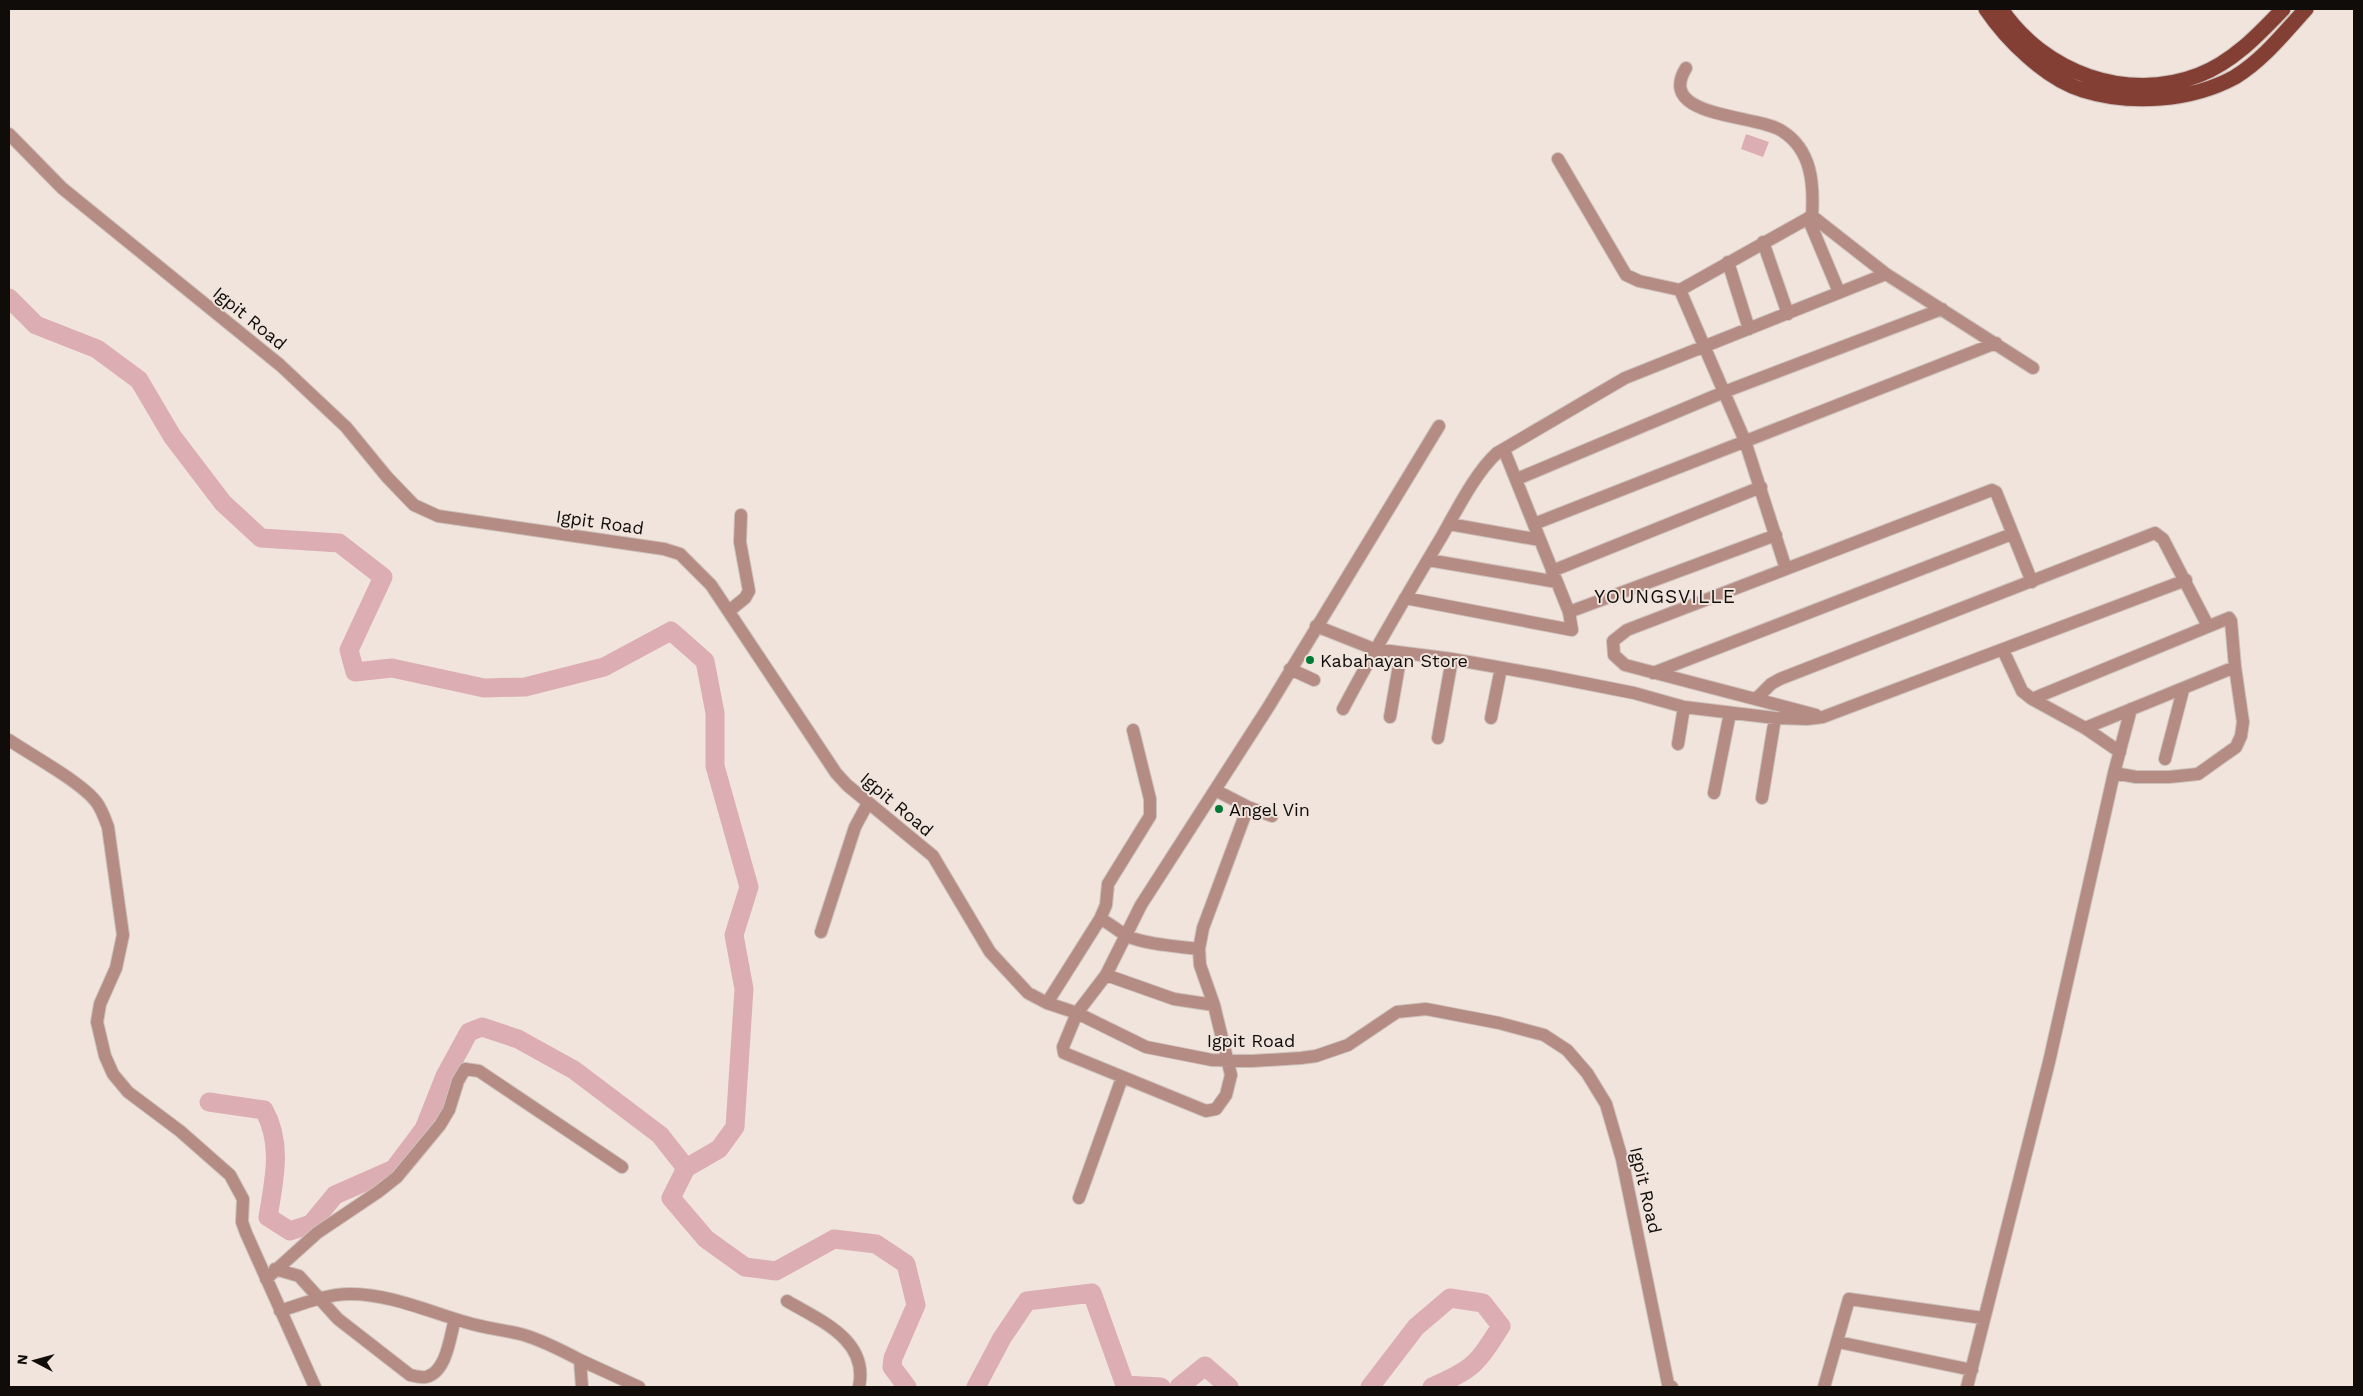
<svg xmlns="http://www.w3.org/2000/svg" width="2363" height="1396" viewBox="0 0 2363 1396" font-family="'Work Sans',sans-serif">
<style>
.water{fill:#dcaeb3}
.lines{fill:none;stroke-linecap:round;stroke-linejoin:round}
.river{stroke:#dcaeb3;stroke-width:19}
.minor-casing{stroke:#cdc1bb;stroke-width:14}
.major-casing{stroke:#cdc1bb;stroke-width:17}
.minor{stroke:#b58c84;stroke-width:12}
.major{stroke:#843f34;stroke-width:15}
.poi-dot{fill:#007b33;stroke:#f1e4dd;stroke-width:2}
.labels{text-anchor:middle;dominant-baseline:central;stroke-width:4;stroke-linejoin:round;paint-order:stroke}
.street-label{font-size:18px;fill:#100c0a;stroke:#f1e4dd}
.poi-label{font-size:18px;fill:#100c0a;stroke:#f1e4dd;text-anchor:start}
.neighbourhood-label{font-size:19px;letter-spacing:1px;fill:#100c0a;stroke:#f1e4dd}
</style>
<rect width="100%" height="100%" fill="#f1e4dd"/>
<!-- water -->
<path class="water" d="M1746,134L1769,142L1763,157L1741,149Z"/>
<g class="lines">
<!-- river -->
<path class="river" d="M9,298L36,325L97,349L139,380L172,436L223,503L261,538L339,543L383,577L349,650L355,672L392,668L484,688L525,687L604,667L671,631L705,661L715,713V766L749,887L734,935L744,989L735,1127L719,1149L686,1168L671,1198L706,1239L745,1267L776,1271L834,1239L876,1244L906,1264L916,1305L893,1358L892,1367L907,1387
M209,1102L264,1110C283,1144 274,1180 268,1217L290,1231L311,1224L335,1195L394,1169L424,1129L445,1076L469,1032L482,1027L518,1039L574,1070L660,1135L686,1168
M976,1387L1002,1338L1027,1301L1092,1293L1125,1385L1161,1387
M1179,1387L1205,1366L1229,1387
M1370,1387L1416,1327L1450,1298L1483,1303L1501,1326C1477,1364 1474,1369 1432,1387"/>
<!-- minor casing -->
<g class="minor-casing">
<path id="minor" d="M1686,68C1655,118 1756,114 1782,131C1812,150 1814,184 1812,216
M9,134L62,188L280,365L346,427L387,477L414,505L438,516L664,549L680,554L711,585L836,773L847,785L933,856L990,952L1028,993L1047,1003L1077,1013L1146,1047L1212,1060L1252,1061L1301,1058L1316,1056L1348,1045L1397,1012L1426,1009L1499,1023L1544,1035L1567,1050L1587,1073L1606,1104L1622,1159L1668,1384L1672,1387
M1558,159L1626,275L1639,281L1680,290
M1808,218L1839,292
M1763,242L1788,314
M1728,262L1749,329
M1517,479L1724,392L1942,309
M1449,524L1540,540
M1534,524L1996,343
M1428,560L1557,582
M1786,569L1745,441L1680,290L1812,216L1886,274L2033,368
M1552,571L1761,487
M1405,598L1572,630L1569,612L1504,450
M729,611L745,598L749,591L740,542L741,515
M1569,612L1776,535
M1316,626L1374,649L1452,659L1548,676L1634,693L1684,707L1775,718L1807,719L1823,717L2186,580
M2003,650L2022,691L2032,699L2085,728L2120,752
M1290,669L1314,680
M1653,673L2012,534
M1756,699L1771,684L1780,679L2155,533L2163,539L2208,626
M2032,699L2229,618L2231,621L2235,667L2243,722L2241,736L2236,747L2198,774L2169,777H2136L2114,773
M1343,709C1374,650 1408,593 1442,536C1457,510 1475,473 1497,453L1625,378L1886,274
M1816,715L1625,665L1614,655L1613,641L1627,630L1992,490L1996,492L2032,582
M1390,717L1401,654
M1491,718L1501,668
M2085,728L2235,667
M1438,738L1452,659
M9,740C31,755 83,783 97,803C102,810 105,819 108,827L123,935L116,968L100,1004L97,1022L105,1056L113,1074L128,1092L180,1131L230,1175L243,1199L242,1222L246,1233L315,1387
M1678,744L1684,707
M2165,759L2183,690
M1215,790L1248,807L1272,816
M1714,793L1730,713
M1762,798L1775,718
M1248,807L1203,928L1199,949L1200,965L1214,1005L1231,1075L1226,1095L1216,1109L1206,1111L1064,1053L1063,1047L1077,1013L1106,975L1141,905L1269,706L1439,426
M1100,919L1106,905L1108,884L1150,816V799L1133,730
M821,932L855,827L868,803
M1106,975L1174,999L1214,1005
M1047,1003L1100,919C1110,923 1118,931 1127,936C1148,945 1176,946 1199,949
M1079,1198L1122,1078
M275,1269L299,1276L338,1319L410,1375C415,1376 422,1378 426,1377C447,1372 450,1336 455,1319
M266,1279L317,1233L378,1192L397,1177L440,1125L449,1110L458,1081L465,1069L479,1071L622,1167
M787,1301C821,1321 869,1340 859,1387
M280,1311C302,1304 326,1294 350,1294C390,1294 427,1311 465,1322C484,1328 505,1330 524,1335C544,1341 563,1351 580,1360L582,1387
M1838,1342L1972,1370
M580,1360L639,1387
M1824,1387L1849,1299L1983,1318
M1967,1387L2049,1062L2114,773L2131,709"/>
</g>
<!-- major casing -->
<g class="major-casing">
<path id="major" d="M1986,9C2007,40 2046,79 2083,90C2131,105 2191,101 2235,77C2263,60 2284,33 2306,9
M2001,9C2044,73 2127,103 2199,75C2233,62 2259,34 2283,9"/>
</g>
<!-- minor -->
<use href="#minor" class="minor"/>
<!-- major -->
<use href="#major" class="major"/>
</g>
<!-- markers -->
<g class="poi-dot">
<circle cx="1310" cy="660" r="5"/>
<circle cx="1219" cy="809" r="5"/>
</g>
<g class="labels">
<!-- street labels -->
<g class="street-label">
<text transform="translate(250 318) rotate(39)">Igpit Road</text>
<text transform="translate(600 522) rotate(8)">Igpit Road</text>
<text transform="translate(897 804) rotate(40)">Igpit Road</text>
<text x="1251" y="1040">Igpit Road</text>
<text transform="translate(1646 1190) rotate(77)">Igpit Road</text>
</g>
<!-- poi labels -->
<g class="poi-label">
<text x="1320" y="660">Kabahayan Store</text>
<text x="1229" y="809">Angel Vin</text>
</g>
<!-- neighbourhood labels -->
<g class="neighbourhood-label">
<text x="1665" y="596">YOUNGSVILLE</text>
</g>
</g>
<!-- border -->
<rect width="2363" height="1396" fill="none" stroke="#100c0a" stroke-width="20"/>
<!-- north arrow -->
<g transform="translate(35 1361) rotate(276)" stroke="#f1e4dd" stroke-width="4" paint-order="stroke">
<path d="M0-4L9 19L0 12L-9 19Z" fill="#100c0a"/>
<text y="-8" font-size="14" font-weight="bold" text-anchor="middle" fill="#100c0a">N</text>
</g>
</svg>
